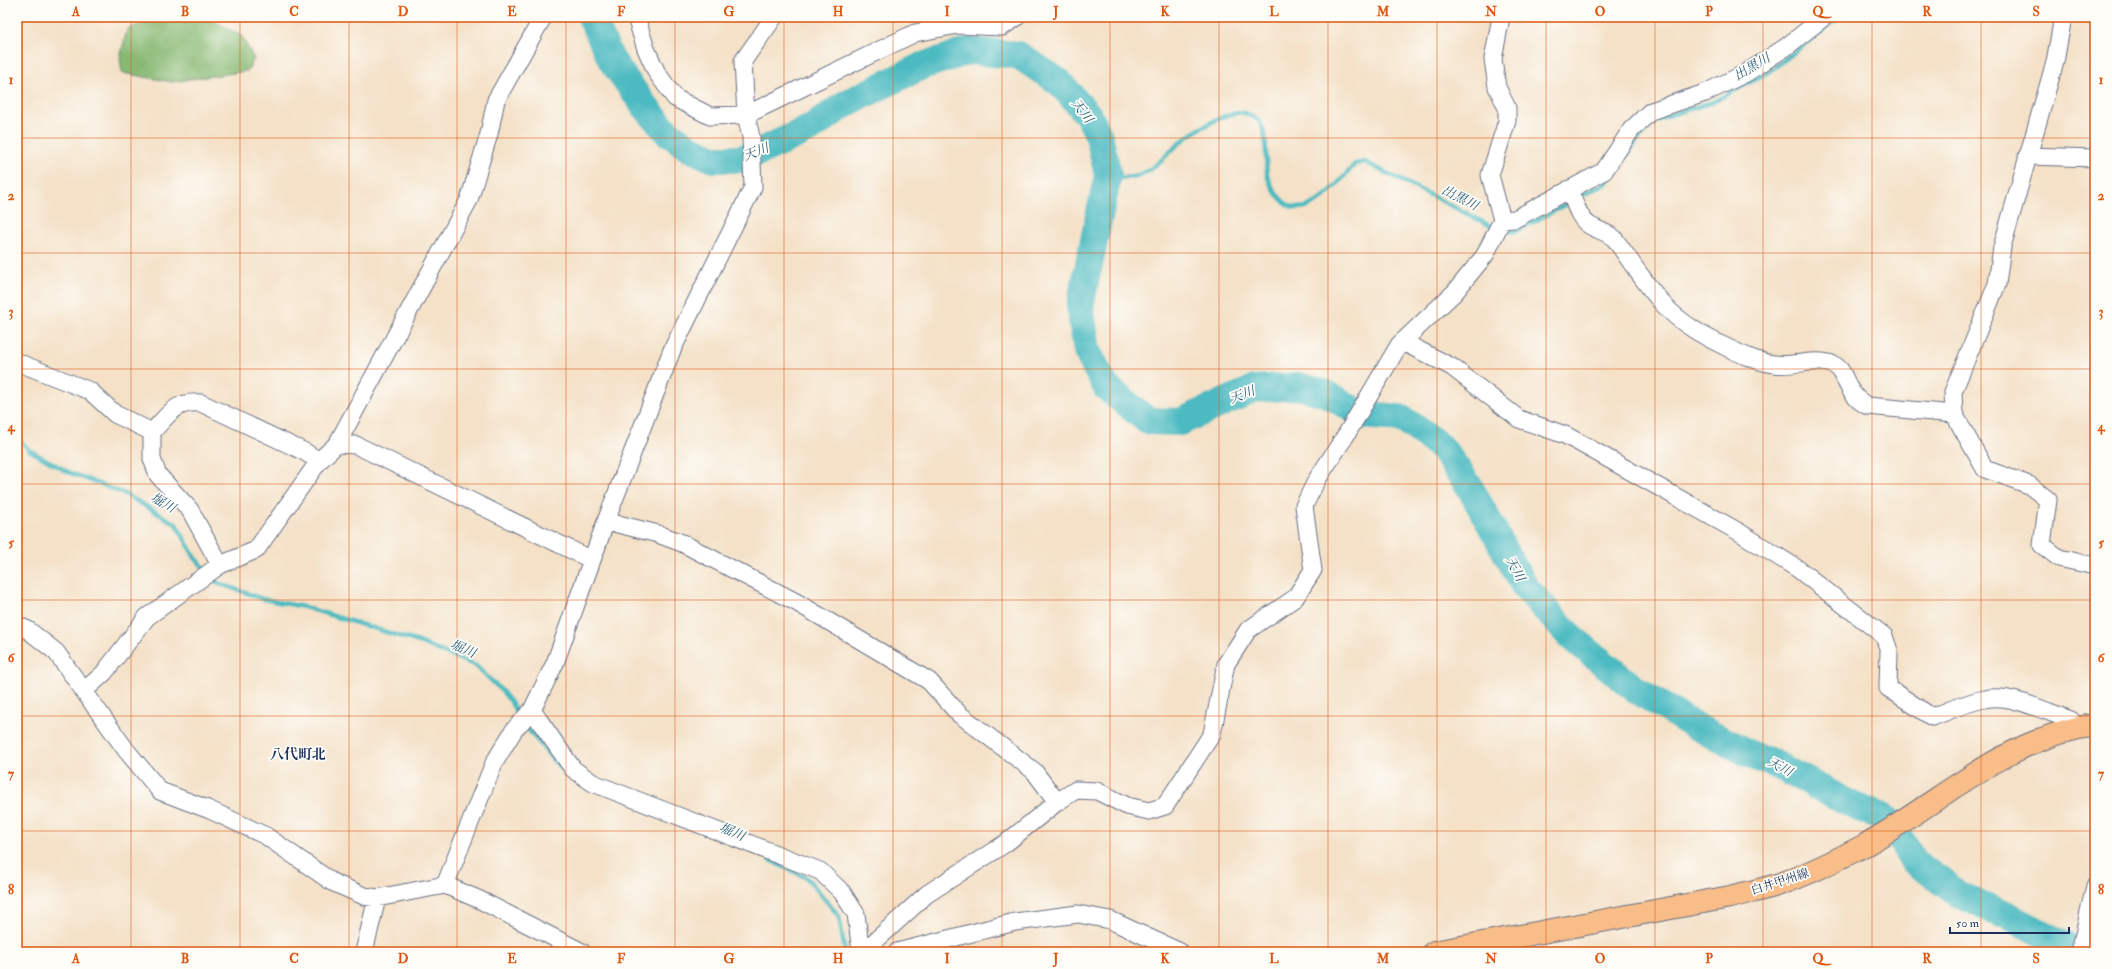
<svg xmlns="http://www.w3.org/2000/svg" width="2112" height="969" viewBox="0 0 2112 969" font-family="'IM FELL Double Pica','Noto Serif JP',serif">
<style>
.forest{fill:#88b973;stroke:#527468}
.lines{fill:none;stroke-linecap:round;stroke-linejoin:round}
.stream{stroke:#4bbac1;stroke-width:4.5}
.river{stroke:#4bbac1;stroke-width:28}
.minor-casing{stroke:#676d83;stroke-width:19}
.major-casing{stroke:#676d83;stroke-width:24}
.minor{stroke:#fff;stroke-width:17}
.major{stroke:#f8bd88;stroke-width:22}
.grid{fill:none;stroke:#de5710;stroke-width:1;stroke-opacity:0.55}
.labels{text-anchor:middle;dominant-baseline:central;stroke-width:3.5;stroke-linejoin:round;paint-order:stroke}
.street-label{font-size:12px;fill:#1b2f5e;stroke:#fdfcf7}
.water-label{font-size:13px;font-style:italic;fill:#2c6081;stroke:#fdfcf7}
.quarter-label{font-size:14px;font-weight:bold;fill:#1b2f5e;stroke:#fdfcf7}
.neatline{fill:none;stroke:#de5710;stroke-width:1.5}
.grid-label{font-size:13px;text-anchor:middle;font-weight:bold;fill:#de5710}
</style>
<rect width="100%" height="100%" fill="#fdfcf7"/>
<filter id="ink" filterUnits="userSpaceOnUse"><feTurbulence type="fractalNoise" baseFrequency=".025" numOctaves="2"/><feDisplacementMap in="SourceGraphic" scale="8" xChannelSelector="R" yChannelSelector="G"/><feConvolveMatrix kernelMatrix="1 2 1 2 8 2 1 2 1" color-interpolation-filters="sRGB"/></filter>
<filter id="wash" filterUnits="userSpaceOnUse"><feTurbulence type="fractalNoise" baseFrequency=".012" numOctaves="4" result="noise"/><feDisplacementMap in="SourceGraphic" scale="16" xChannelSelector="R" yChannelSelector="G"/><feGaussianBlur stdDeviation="0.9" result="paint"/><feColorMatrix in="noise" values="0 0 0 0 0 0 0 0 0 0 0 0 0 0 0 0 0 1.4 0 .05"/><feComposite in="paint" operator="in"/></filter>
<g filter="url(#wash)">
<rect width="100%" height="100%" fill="#f4e1c7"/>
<!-- forest -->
<path class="forest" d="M162,17H206L242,36L254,59L247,71L172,82L122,73L120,58L127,29Z"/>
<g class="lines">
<!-- stream -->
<path class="stream" d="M1108,175C1115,176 1125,179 1132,177C1154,173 1169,150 1186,138C1198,129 1229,110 1244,113C1247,114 1255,117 1257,119C1271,134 1263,161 1268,178C1271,186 1276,194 1281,199C1306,227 1339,182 1355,164L1365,162L1495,228
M1577,198L1606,183L1651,123L1667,116L1713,102L1770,71L1840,17
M1501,231H1516L1571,202
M17,437L29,450L68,472L123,493L176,524L195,558L206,570
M211,576L218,583L263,599L304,607L419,642L476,666L502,691L512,704L519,719
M524,724L553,760L567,773
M769,860L807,878L839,916L845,952"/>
<!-- river -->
<path class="river" d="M591,17L612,61L643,104L666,131L689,148L714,159H741L763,150L811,128L847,103L922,66L969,51L1018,55L1059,82L1089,116L1099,136L1108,175L1080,306L1087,351L1106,387L1148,421L1180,422L1254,389L1298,386L1325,393L1363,415L1400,418L1410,424L1441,447L1469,486L1525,587L1570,636L1635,689L1691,724L1760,759L1767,760L1856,807L1881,816L1890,822L1914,862L1957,893L2001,914H2005L2077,952"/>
</g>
</g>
<g filter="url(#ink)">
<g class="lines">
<!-- minor casing -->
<g class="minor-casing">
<path id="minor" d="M636,17L646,49L657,73L675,98L710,116L746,115L915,33L958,25L1002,27L1017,17
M2063,17L2055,62L2002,247L1997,284L1953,392L1954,414L1985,469L2029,485L2048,500L2042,545L2059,558L2095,566
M2027,156L2095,158
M1569,189C1574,200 1578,218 1589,225C1597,230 1606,232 1614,238C1630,260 1645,284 1663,304C1681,324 1705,337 1728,348C1743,355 1758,362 1774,364C1794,367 1816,357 1834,365C1847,370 1844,395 1868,406L1954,414
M1502,220L1515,219L1604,171L1631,130L1651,111L1705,93L1746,73L1786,47L1824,17
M1403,342L1452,367L1519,419L1565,435L1580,443L1739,532L1798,569L1884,636L1889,651L1888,688L1932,717C1949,711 1967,702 1985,699C2010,693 2046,712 2071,720L2076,728
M17,362L90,391L115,414L152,432
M337,444L356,445L592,560
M606,521L658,534L682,543L796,602L929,681L959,714L1034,771L1057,802
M220,565L190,510L158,475L152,459V432C169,414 175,401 201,403L305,452L319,461
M17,625L28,630L56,652L126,750L160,791L210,810L266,836L332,882L364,896L377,898L445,885L480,900L582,952
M84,691L104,673L147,617L220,565L256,550L319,461L337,444L469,200L489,134L496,100L543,17
M532,710L573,769L593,783L820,871L842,892L856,914L861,952
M445,885L494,763L514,730L532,710L555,663L606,521L672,350L753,187L751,137L746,115L743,61L774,17
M364,952L377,898
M863,952L927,894L1006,843L1057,802L1076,790L1097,791L1127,806L1149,811L1165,806L1212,734L1226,664L1248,630L1295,598L1313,570L1304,506L1316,481L1346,435L1399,345L1455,292L1485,255L1502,220L1490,175L1507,121V108L1497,87L1493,59L1501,17
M897,952L1015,922L1078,914L1110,920L1180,952
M2080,952L2095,886"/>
</g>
<!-- major casing -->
<g class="major-casing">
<path id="major" d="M1434,952L1730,897C1745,893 1761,890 1777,885C1807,875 1837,860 1865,845C1939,803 2007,737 2095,725"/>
</g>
<!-- minor -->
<use href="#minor" class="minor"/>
<!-- major -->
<use href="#major" class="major"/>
</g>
</g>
<!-- grid -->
<path class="grid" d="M131,17V952M240,17V952M349,17V952M457,17V952M566,17V952M675,17V952M784,17V952M893,17V952M1002,17V952M1110,17V952M1219,17V952M1328,17V952M1437,17V952M1546,17V952M1655,17V952M1763,17V952M1872,17V952M1981,17V952M17,138H2095M17,253H2095M17,369H2095M17,484H2095M17,600H2095M17,716H2095M17,831H2095"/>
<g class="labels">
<!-- street labels -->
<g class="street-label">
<text transform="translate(1780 882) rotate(-18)">白井甲州線</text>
</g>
<!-- water labels -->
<g class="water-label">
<text transform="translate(1752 67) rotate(-31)">出黒川</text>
<text transform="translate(1082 111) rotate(53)">天川</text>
<text transform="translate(756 152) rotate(-21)">天川</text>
<text transform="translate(1460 198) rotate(27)">出黒川</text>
<text transform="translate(1242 395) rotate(-21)">天川</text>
<text transform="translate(163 503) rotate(30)">堀川</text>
<text transform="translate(1515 569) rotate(61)">天川</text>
<text transform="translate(463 649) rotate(23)">堀川</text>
<text transform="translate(1780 767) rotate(28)">天川</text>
<text transform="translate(732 832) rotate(23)">堀川</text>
</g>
<!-- quarter labels -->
<g class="quarter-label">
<text x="298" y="754">八代町北</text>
</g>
</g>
<!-- margin -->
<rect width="2112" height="969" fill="none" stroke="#fdfcf7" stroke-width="44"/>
<!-- scale -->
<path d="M1950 927v6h119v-6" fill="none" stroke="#1b2f5e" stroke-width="2"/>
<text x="1956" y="927" font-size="12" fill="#1b2f5e" stroke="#fdfcf7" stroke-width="3" paint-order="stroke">50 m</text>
<rect x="22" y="22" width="2068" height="925" class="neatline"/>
<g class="grid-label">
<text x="76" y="16">A</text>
<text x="185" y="16">B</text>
<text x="294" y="16">C</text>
<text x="403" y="16">D</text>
<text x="512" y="16">E</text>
<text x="621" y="16">F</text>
<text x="729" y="16">G</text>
<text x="838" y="16">H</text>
<text x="947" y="16">I</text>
<text x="1056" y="16">J</text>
<text x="1165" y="16">K</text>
<text x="1274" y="16">L</text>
<text x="1383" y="16">M</text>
<text x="1491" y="16">N</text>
<text x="1600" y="16">O</text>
<text x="1709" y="16">P</text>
<text x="1818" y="16">Q</text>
<text x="1927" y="16">R</text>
<text x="2036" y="16">S</text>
<text x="11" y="84">1</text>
<text x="2101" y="84">1</text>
<text x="11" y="200">2</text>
<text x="2101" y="200">2</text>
<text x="11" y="316">3</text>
<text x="2101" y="316">3</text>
<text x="11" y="431">4</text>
<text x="2101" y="431">4</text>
<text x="11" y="547">5</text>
<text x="2101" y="547">5</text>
<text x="11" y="662">6</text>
<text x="2101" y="662">6</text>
<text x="11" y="778">7</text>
<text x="2101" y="778">7</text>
<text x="11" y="894">8</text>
<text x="2101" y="894">8</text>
<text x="76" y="963">A</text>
<text x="185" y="963">B</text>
<text x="294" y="963">C</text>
<text x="403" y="963">D</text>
<text x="512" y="963">E</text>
<text x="621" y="963">F</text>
<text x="729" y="963">G</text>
<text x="838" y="963">H</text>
<text x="947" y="963">I</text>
<text x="1056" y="963">J</text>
<text x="1165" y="963">K</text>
<text x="1274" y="963">L</text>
<text x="1383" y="963">M</text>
<text x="1491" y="963">N</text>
<text x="1600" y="963">O</text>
<text x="1709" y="963">P</text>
<text x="1818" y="963">Q</text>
<text x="1927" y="963">R</text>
<text x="2036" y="963">S</text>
</g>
</svg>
